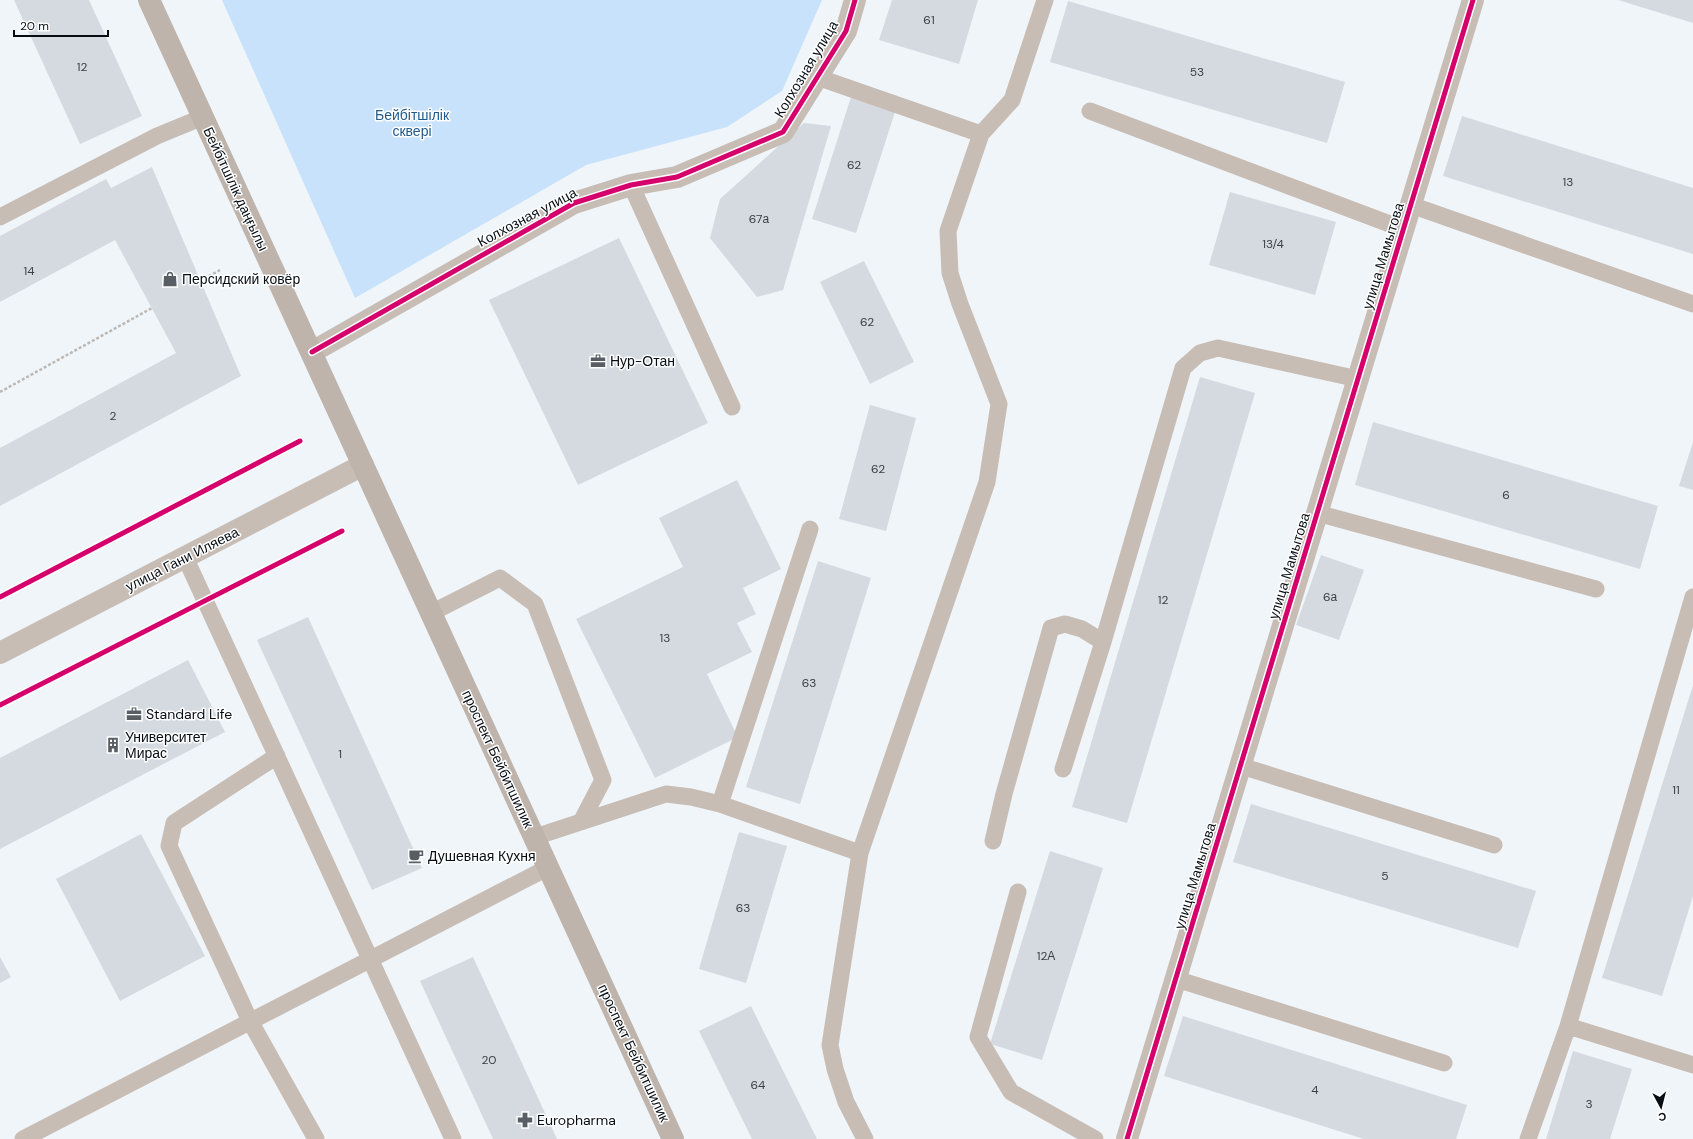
<svg xmlns="http://www.w3.org/2000/svg" width="1693" height="1139" viewBox="0 0 1693 1139" font-family="'DM Sans',sans-serif">
<style>
.green{fill:#c7e2fa}
.building{fill:#d4dae0}
.lines{fill:none;stroke-linecap:round;stroke-linejoin:round}
.path{stroke:#bdb8b4;stroke-width:2.5;stroke-dasharray:3 2;stroke-linecap:butt}
.service{stroke:#c7bdb5;stroke-width:17}
.minor{stroke:#c7bdb5;stroke-width:22}
.tertiary{stroke:#c7bdb5;stroke-width:22}
.primary{stroke:#bfb4ac;stroke-width:22}
.cycleway-casing{stroke:#fff;stroke-width:8}
.cycleway{stroke:#d6006c;stroke-width:5}
.labels{text-anchor:middle;dominant-baseline:central;stroke-width:3;stroke-linejoin:round;paint-order:stroke}
.number-label{font-size:12px;fill:#3a4046}
.street-label{font-size:14px;fill:#060d13;stroke:#fff}
.park-label{font-size:14px;fill:#225b89;stroke:#fff}
.poi-label{font-size:14px;fill:#060d13;stroke:#fff;text-anchor:start}
</style>
<rect width="100%" height="100%" fill="#f0f5f9"/>
<!-- green -->
<path class="green" d="M222,0H822L782,91L727,127L586,165L355,298Z"/>
<!-- building -->
<path class="building" d="M14,0H89L142,116L80,144Z
M892,0H978L959,64L879,40Z
M1618,0H1693V23Z
M1068,1L1345,82L1327,143L1050,62Z
M851,97L895,112L856,233L812,219Z
M1462,116L1693,188V254L1443,176Z
M804,123L831,126L783,290L757,297L710,238L720,199Z
M152,167L241,376L0,506V448L176,353L115,240L0,302V236L106,179L111,188Z
M1230,192L1336,222L1315,295L1209,265Z
M619,238L708,423L578,485L489,300Z
M864,261L914,362L870,384L820,282Z
M1200,377L1255,393L1127,823L1072,807Z
M870,405L916,418L886,531L839,519Z
M1373,422L1658,506L1640,569L1355,485Z
M1693,442V490L1679,486Z
M737,480L781,569L743,588L756,614L737,623L752,652L707,674L738,737L655,778L576,619L683,567L659,518Z
M1321,555L1364,570L1339,640L1296,625Z
M818,561L871,578L800,804L746,787Z
M308,617L422,868L372,890L257,640Z
M188,660L225,732L0,849V758Z
M1693,685V896L1662,996L1602,978Z
M1251,804L1536,891L1518,948L1233,862Z
M739,832L787,846L746,983L699,969Z
M141,834L205,956L120,1001L56,879Z
M1050,851L1103,868L1042,1060L990,1044Z
M0,957L11,977L0,983Z
M473,957L557,1139H493L420,981Z
M751,1006L817,1139H752L699,1031Z
M1183,1016L1467,1105L1456,1139H1364L1164,1076Z
M1573,1051L1632,1069L1610,1139H1546Z"/>
<g class="lines">
<!-- path -->
<path class="path" d="M200,281L220,270
M0,392L152,308"/>
<!-- service -->
<path class="service" d="M817,77L981,134
M1090,111L1403,229
M631,185L732,407
M1411,205L1693,304
M0,217L157,136L203,117
M1317,513L1596,589
M185,557L453,1139
M431,613L500,578L535,604L603,780L581,822
M277,756L174,823L169,846L250,1021L316,1139
M1241,766L1494,845
M1063,769L1103,642L1183,368L1200,353L1218,348L1358,379
M720,804L810,529
M535,837L666,794L691,797L720,804L860,853
M993,841L1004,794L1051,628L1065,624L1082,629L1103,642
M1018,892L978,1037L1011,1092L1095,1139
M1176,979L1444,1063
M1568,1026L1693,597
M23,1139L549,867
M865,1139L846,1102L835,1069L830,1045L860,853L987,482L999,404L960,304L950,273L948,231L981,134L1012,100L1045,0
M1528,1139L1568,1026L1693,1065"/>
<!-- minor -->
<path class="minor" d="M312,352L574,203L631,185L677,177L783,132L846,31L855,0
M1127,1139L1473,0"/>
<!-- tertiary -->
<path class="tertiary" d="M0,653L363,465"/>
<!-- primary -->
<path class="primary" d="M149,0L673,1139"/>
<!-- cycleway casing -->
<g class="cycleway-casing">
<path id="cycleway" d="M312,352L574,203L631,185L677,177L783,132L846,31L855,0
M0,597L300,441
M0,705L342,531
M1127,1139L1473,0"/>
</g>
<!-- cycleway -->
<use href="#cycleway" class="cycleway"/>
</g>
<!-- icons -->
<defs>
<g id="shop-bare" transform="scale(1.2)"><path d="M-5-2.5h2.3a2.7 3.5 0 0 1 5.4 0H5L5.5 6h-11ZM-1.5-2.5h3a1.5 2.3 0 0 0-3 0Z" fill="#585e64" stroke="#fff" stroke-width="2.5" paint-order="stroke"/></g>
<g id="office-bare" transform="scale(1.2)"><path d="M-6-3h4V-5.5h4V-3h4V5H-6ZM-1-4.5V-3h2v-1.5ZM-6 0V1H6V0Z" fill="#585e64" stroke="#fff" stroke-width="2.5" paint-order="stroke"/></g>
<g id="building-bare" transform="scale(1.2)"><path d="M-4-6H4V6H1V3H-1V6H-4ZM-2.5-4.3h1.7v1.8h-1.7ZM.8-4.3h1.7v1.8H.8ZM-2.5-1h1.7V.8h-1.7ZM.8-1h1.7V.8H.8Z" fill="#585e64" stroke="#fff" stroke-width="2.5" paint-order="stroke"/></g>
<g id="cafe-bare" transform="scale(1.2)"><path d="M-5.5-4.5H6V0H3Q3 3.5 0 3.5H-2.5Q-5.5 3.5-5.5 0ZM3-3.2v2h1.7v-2ZM-6 4.5H4V6H-6Z" fill="#585e64" stroke="#fff" stroke-width="2.5" paint-order="stroke"/></g>
<g id="pharmacy-bare" transform="scale(1.2)"><path d="M-2-6h4v4h4v4h-4v4h-4v-4h-4v-4h4Z" fill="#585e64" stroke="#fff" stroke-width="2.5" paint-order="stroke"/></g>
</defs>
<g fill-rule="evenodd">
<use href="#shop-bare" x="170" y="279"/>
<use href="#office-bare" x="598" y="361"/>
<use href="#office-bare" x="134" y="714"/>
<use href="#building-bare" x="113" y="745"/>
<use href="#cafe-bare" x="416" y="856"/>
<use href="#pharmacy-bare" x="525" y="1120"/>
</g>
<g class="labels">
<!-- number labels -->
<g class="number-label">
<text x="929" y="20">61</text>
<text x="82" y="67">12</text>
<text x="1197" y="72">53</text>
<text x="854" y="165">62</text>
<text x="1568" y="182">13</text>
<text x="759" y="219">67а</text>
<text x="1273" y="244">13/4</text>
<text x="29" y="271">14</text>
<text x="867" y="322">62</text>
<text x="113" y="416">2</text>
<text x="878" y="469">62</text>
<text x="1506" y="495">6</text>
<text x="1330" y="597">6а</text>
<text x="1163" y="600">12</text>
<text x="665" y="638">13</text>
<text x="809" y="683">63</text>
<text x="340" y="754">1</text>
<text x="1676" y="790">11</text>
<text x="1385" y="876">5</text>
<text x="743" y="908">63</text>
<text x="1046" y="956">12А</text>
<text x="489" y="1060">20</text>
<text x="758" y="1085">64</text>
<text x="1315" y="1090">4</text>
<text x="1589" y="1104">3</text>
</g>
<!-- street labels -->
<g class="street-label">
<text transform="translate(806 69) rotate(-59)">Колхозная улица</text>
<text transform="translate(236 189) rotate(65)">Бейбітшілік даңғылы</text>
<text transform="translate(527 217) rotate(-28)">Колхозная улица</text>
<text transform="translate(1383 256) rotate(-73)">улица Мамытова</text>
<text transform="translate(182 559) rotate(-27)">улица Гани Иляева</text>
<text transform="translate(1289 566) rotate(-73)">улица Мамытова</text>
<text transform="translate(498 759) rotate(65)">проспект Бейбитшилик</text>
<text transform="translate(1195 876) rotate(-73)">улица Мамытова</text>
<text transform="translate(634 1053) rotate(65)">проспект Бейбитшилик</text>
</g>
<!-- park labels -->
<g class="park-label">
<text x="412" y="115">Бейбітшілік<tspan x="412" dy="16">сквері</tspan></text>
</g>
<!-- poi labels -->
<g class="poi-label">
<text x="182" y="279">Персидский ковёр</text>
<text x="610" y="361">Нур-Отан</text>
<text x="146" y="714">Standard Life</text>
<text x="125" y="737">Университет<tspan x="125" dy="16">Мирас</tspan></text>
<text x="428" y="856">Душевная Кухня</text>
<text x="537" y="1120">Europharma</text>
</g>
</g>
<!-- north arrow -->
<g transform="translate(1661 1107) rotate(173)" stroke="#ffffff" stroke-width="3" paint-order="stroke">
<path d="M0-3L7 15L0 10L-7 15Z" fill="#060d13"/>
<text y="-6" font-size="11" font-weight="bold" text-anchor="middle" fill="#060d13">С</text>
</g>
<!-- scale -->
<path d="M14 30v6h94v-6" fill="none" stroke="#060d13" stroke-width="2"/>
<text x="20" y="30" font-size="12" fill="#060d13" stroke="#ffffff" stroke-width="3" paint-order="stroke">20 m</text>
</svg>
